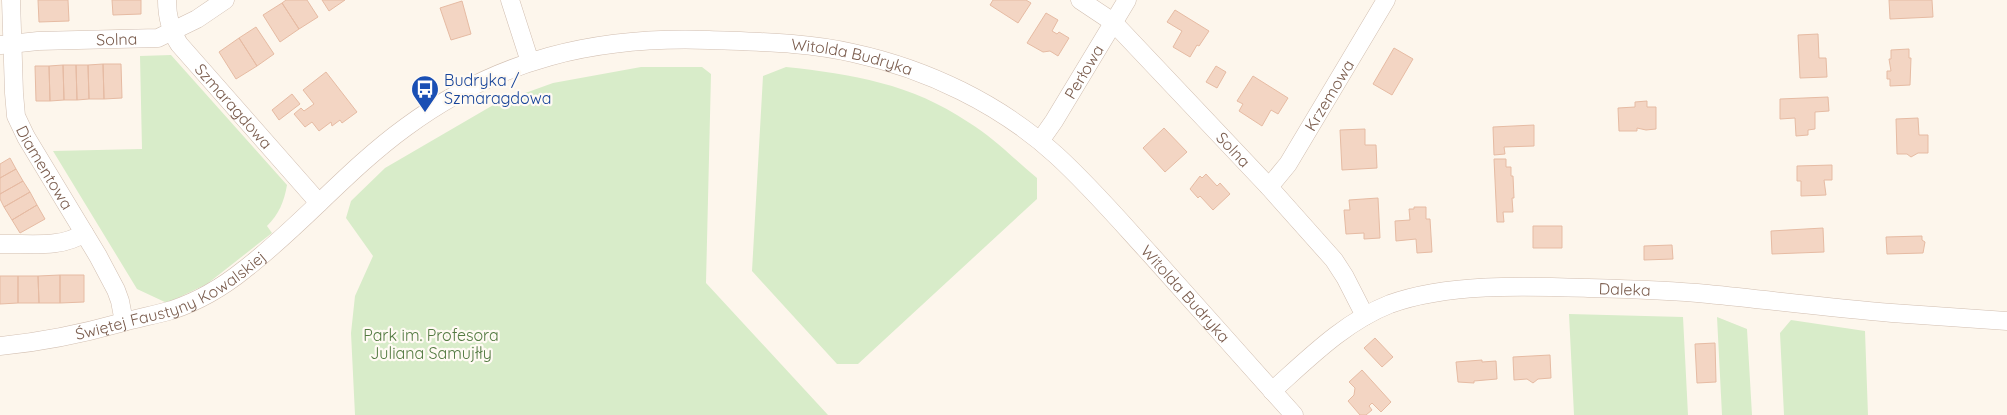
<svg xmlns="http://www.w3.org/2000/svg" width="2007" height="415" viewBox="0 0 2007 415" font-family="Quicksand,sans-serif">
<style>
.green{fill:#d8ecc9}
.building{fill:#f3d5c3;stroke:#e6bba3}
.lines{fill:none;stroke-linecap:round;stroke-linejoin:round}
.minor-casing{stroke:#d1beb0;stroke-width:19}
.minor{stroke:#fff;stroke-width:18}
.labels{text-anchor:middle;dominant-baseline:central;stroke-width:4.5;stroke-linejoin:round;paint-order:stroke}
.street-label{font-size:16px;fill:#7a5c4d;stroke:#fffaf3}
.transit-label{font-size:16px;fill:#164399;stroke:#fffaf3;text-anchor:start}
.park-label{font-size:16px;fill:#537a41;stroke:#fffaf3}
</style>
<rect width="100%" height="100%" fill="#fdf6ec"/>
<!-- green -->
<path class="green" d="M171,55L287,185C284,202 279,214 267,226L272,233L207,284L167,303L137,289L53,151L142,149L140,56Z
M641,67H702L711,74L706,283L828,415H355L351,333L355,296L373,256L346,218L351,201L385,168L495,104L553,83Z
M786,67C852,74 912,84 968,122C993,137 1014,159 1037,178V199L858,364H837L752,271L763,76Z
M1569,314L1683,317L1688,415H1574Z
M1717,317L1747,329L1752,415H1722Z
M1791,320L1865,331L1868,415H1784L1780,333Z"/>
<!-- building -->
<path class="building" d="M38,0H68L69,21L39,22Z
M112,0H141V14L113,15Z
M286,0H307L318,17L299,29L282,3Z
M322,0H345L329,11Z
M993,0H1026L1031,3L1018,23L990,5Z
M1889,0H1932L1933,17L1890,19Z
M462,1L471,34L451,40L440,8Z
M282,3L299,29L280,42L263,15Z
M1175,10L1209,31L1199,46L1197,45L1190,57L1173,47L1182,31L1167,22Z
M1046,13L1058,20L1052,31L1057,34L1059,32L1069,38L1058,56L1050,51L1043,52L1027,43Z
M256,27L274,54L257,66L239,38Z
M1818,34L1819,58H1826L1827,77L1800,78L1798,35Z
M239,38L257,66L236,79L219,52Z
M1394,48L1413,59L1392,95L1373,84Z
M1909,49V58H1911L1910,85L1890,86V79H1887V71H1891L1889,59H1891V50Z
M103,64L104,99H89L88,65Z
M103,64H121L122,98L104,99Z
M63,65L64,100L50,101L49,66Z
M63,65H76L77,100H64Z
M76,65H88L89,99L77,100Z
M35,66H49L50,101H36Z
M1216,66L1226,72L1217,88L1206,82Z
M326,72L357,112L342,123L340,120L332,126L331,122L319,131L312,122L305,127L294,114L301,108L304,111L314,104L303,90Z
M1253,76L1288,98L1278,114L1271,110L1262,126L1239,111L1243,104L1237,101Z
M292,94L300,104L279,120L272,110Z
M1828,97L1829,111L1815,112V129L1808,130V135L1796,136L1795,118L1780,119V99Z
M1647,101V107H1656V129L1646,130L1637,128V131H1619L1618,108L1635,107V102Z
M1918,118L1919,135H1928V153H1918L1911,157L1907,154H1897L1896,119Z
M1534,125V146L1504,147L1505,154L1494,155L1493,127Z
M1164,128L1187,152L1165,172L1143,148Z
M1365,129V145H1376L1377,168L1342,170L1340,130Z
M10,158L16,169L0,178V164Z
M1494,159H1506V167H1511V176H1513L1514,198H1512L1513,212H1503L1504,222H1497Z
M1832,165V180H1824L1826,195L1801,196V181H1797V166Z
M16,169L23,181L0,194V178Z
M1206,174L1217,186L1220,183L1230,194L1213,210L1200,196L1198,198L1190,189L1200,176L1202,178Z
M23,181L30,192L4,207L0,199V194Z
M30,192L37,205L12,220L4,207Z
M1378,198L1380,238L1364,239V233L1346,234L1344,210H1350L1349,200Z
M37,205L45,219L20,233L12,220Z
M1414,207H1426V219H1430L1432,252L1417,253L1416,239L1396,241L1395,221L1410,220L1409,209H1414Z
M1533,226H1562V248H1533Z
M1823,228L1824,252L1772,254L1771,231Z
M1922,236V240L1925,242L1923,253L1887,254L1886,237Z
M1672,245L1673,259L1644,260V246Z
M60,275H84V302L60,303Z
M60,275V303H39L38,276Z
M0,276H18V303L0,304Z
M18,276H38L39,303H18Z
M1375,338L1393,357L1382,367L1364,348Z
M1715,343L1716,382L1697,383L1695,344Z
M1550,355L1551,378L1538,379L1533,383L1527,379L1514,380L1513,357Z
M1482,360V362L1496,361L1497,379L1474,381V383L1458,382L1456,362Z
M1362,370L1391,402L1381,412L1372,403L1369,406L1372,410L1366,415H1360L1348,401L1354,395L1355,388L1349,382Z"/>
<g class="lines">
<!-- minor casing -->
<g class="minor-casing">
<g id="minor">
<path id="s1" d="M11,0L14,93L16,116L26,137L98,256L116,290L120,301L124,322"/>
<path id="s2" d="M167,0C167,16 170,30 179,44L319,203"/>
<path d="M510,0L530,62"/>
<path id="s3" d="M1080,0L1113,22L1269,187L1334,260L1345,277L1365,316"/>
<path id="s4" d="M1,45L38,41L158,38L197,19L225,0"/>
<path id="s5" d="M1040,141L1054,121L1127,0"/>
<path id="s6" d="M1269,187L1288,164L1386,0"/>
<path d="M0,244C28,243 61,249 84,233"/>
<path id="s7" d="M0,346C41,342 81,334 120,323C137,318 155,315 172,310C199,301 224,286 245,269C302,225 348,169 406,127C498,59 596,36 709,40C757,42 806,42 853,53C927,69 1000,104 1056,155C1090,186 1120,221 1151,255C1199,308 1246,362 1294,415"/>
<path id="s8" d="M1272,391C1308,359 1344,322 1390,304C1448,283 1526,286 1588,288C1628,289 1668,290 1708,294C1769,300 1830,308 1892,313C1930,316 1969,318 2007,321"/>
</g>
</g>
<!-- minor -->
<use href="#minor" class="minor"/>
</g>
<!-- icons -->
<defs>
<g id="bus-pin" transform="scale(1.4375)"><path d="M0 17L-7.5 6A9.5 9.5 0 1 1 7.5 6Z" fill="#1a4fb4" stroke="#fffaf3"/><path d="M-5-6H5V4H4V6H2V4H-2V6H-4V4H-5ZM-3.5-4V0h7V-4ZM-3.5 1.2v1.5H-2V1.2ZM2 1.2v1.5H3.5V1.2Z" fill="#fff"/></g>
</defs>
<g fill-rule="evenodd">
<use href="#bus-pin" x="425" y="89"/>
</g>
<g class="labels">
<!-- street labels -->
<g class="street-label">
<text stroke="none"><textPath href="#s4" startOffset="116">Solna</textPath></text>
<text stroke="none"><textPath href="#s7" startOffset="941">Witolda Budryka</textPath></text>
<text stroke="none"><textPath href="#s5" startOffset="82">Perłowa</textPath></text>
<text stroke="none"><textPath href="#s6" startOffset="110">Krzemowa</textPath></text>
<text stroke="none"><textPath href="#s2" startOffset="129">Szmaragdowa</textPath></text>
<text stroke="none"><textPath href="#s3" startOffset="215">Solna</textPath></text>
<text stroke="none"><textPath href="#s1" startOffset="175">Diamentowa</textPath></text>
<text stroke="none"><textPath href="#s8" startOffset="384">Daleka</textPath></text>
<text stroke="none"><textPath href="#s7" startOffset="180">Świętej Faustyny Kowalskiej</textPath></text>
<text stroke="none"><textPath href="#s7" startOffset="1361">Witolda Budryka</textPath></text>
</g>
<!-- transit labels -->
<g class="transit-label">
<text x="444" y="80">Budryka /<tspan x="444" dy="18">Szmaragdowa</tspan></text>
</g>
<!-- park labels -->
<g class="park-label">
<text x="431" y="335">Park im. Profesora<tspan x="431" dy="18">Juliana Samujłły</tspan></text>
</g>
</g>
</svg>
